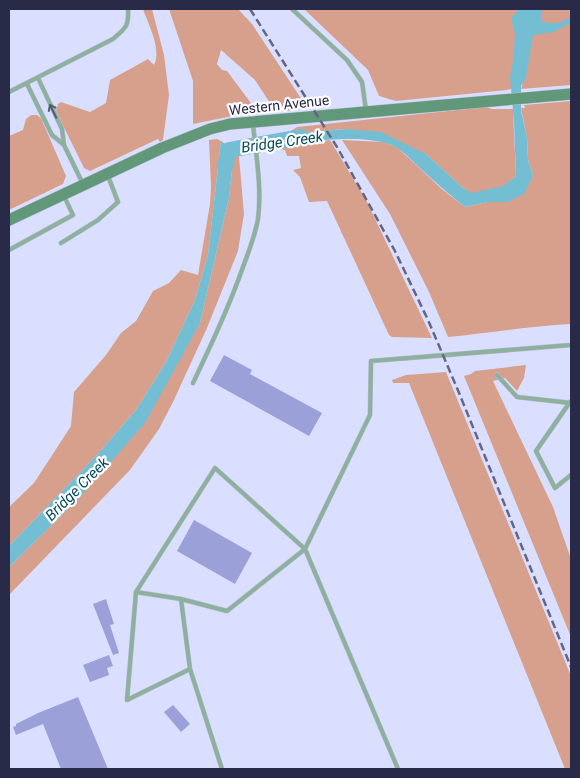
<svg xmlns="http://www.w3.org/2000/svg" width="580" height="778" viewBox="0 0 580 778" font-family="Roboto,sans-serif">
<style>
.green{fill:#d7a08d}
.water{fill:#74bed4}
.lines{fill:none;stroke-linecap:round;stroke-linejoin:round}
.river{stroke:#74bed4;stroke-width:16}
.building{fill:#9ba1d8}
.lane-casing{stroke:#b7bbda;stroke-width:5}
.secondary-casing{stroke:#b7bbda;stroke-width:12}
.lane{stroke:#8db19c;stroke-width:4}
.secondary{stroke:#61987a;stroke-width:11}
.rail{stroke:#636684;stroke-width:2.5;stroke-dasharray:8 4;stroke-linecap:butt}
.oneway{stroke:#50606a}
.labels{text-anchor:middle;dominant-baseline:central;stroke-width:4.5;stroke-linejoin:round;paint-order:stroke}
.street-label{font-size:14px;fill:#282a48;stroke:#fff}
.water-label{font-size:15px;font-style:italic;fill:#084b5b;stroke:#fff}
</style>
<rect width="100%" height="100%" fill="#dbdfff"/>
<!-- green -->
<path class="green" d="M143,9H152L164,55L169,95L163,140L160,142L158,139L90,171L84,168L56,111L58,104L61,102L90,112L106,103L110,80L148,59L154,65C162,49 148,24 143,9Z
M169,9H238L252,24L304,103L308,104L310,108L285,111L280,102L270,103L255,80L221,50L217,64L222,70L227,71L251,103L257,104L260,107V113L238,115L193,124V81Z
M304,9H571V85L521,89L523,82L511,83V89L507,90L396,101L379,96L368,70Z
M571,101V324C530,326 489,333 448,337L429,292L390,214L342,140L384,142L398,148L443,190L465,207L487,202H508L533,176L528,160L527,138L521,108H525L524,105Z
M486,107L492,109H513L516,176L503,187L472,194L463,188L426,154L345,129L286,134L297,127Z
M31,115H37L41,118L66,176L63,184L9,210V136L23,130L26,119Z
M217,139L221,141L208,255L195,300L166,362L136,410L97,455L9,546V507L34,483L71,426L74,392L106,355L121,333L136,321L153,291L169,283L181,270L198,275L210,204L211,187L209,140Z
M330,140L366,200L432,338L392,337L389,335L327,201L309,202L300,177L293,170L301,168L299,156H287L285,150L271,148L274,145Z
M234,150L239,156L244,214L238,251L207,328L173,402L159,429L130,470L9,595V567L81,496L200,323L229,198Z
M526,365L524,378L517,391L505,378L493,381L553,507L571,559V637L464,376L471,374L475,371Z
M446,372L571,676V769H565L409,383H393L392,380L406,375Z"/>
<!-- water -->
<path class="water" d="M519,9H542V22C553,24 563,24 571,16V23L553,32L533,35L526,78L521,86V110L527,138L528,160L533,176L524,194L508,202H487L465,207C450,195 436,183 422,170C414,163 407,155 399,149C374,131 304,142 274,145L286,134L345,129L381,132L426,154L463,188L472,193L503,186L516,176L514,123L510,77L513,60L515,35L511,18Z
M221,141L234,150L229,198L200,323L145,423L81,496L9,567V546L97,455L136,410L166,362L195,300L208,255Z"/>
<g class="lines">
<!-- river -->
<path class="river" d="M225,167L229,150L301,137"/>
</g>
<!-- building -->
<path class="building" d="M224,355L252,370L250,374L322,413L309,436L210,381Z
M194,520L252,553L235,584L177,551Z
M106,599L114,624L110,625L119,653L113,655L93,604Z
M109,655L113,666L107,668L109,675L90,682L83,665Z
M78,697L108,769H61L43,724L16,735L13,727L16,726V724L38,713Z
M173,705L190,724L181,732L164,712Z"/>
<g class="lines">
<!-- lane casing -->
<g class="lane-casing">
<path id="lane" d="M292,9L347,60L362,82L366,110
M38,78L62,129L64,145L83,184
M27,84L52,135L64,145
M9,92L113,39C126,28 129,26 128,9
M61,243L98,220L118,202L108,176
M9,250L73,215L64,196
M497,375L517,397L571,403
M193,383C211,345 229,307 243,267C249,251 255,236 258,219C262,188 256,155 253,124
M570,402L536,451L555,488L571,475
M136,592L127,700L190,669
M181,599L136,592L215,468L305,549L398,769
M222,769L190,669L181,599L227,611L305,549L370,415L371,361L571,345"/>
</g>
<!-- secondary casing -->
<g class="secondary-casing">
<path id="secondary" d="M9,220L162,148L210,129L230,124L571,94"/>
</g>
<!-- lane -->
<use href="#lane" class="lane"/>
<!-- secondary -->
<use href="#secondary" class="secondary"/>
<!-- rail -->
<path class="rail" d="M250,9L337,147L395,251L428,320L457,388L571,667"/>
</g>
<!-- one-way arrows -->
<defs><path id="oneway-shaft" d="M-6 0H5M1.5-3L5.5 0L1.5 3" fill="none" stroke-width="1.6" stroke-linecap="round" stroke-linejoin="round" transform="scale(1.25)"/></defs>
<use class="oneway" href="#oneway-shaft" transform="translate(53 111) rotate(-116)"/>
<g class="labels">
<!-- street labels -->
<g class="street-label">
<text transform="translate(279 105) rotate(-6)">Western Avenue</text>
</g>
<!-- water labels -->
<g class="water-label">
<text transform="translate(282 142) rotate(-8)">Bridge Creek</text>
<text transform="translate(77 489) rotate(-45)">Bridge Creek</text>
</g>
</g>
<!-- border -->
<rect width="580" height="778" fill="none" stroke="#282a48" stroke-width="20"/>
</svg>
